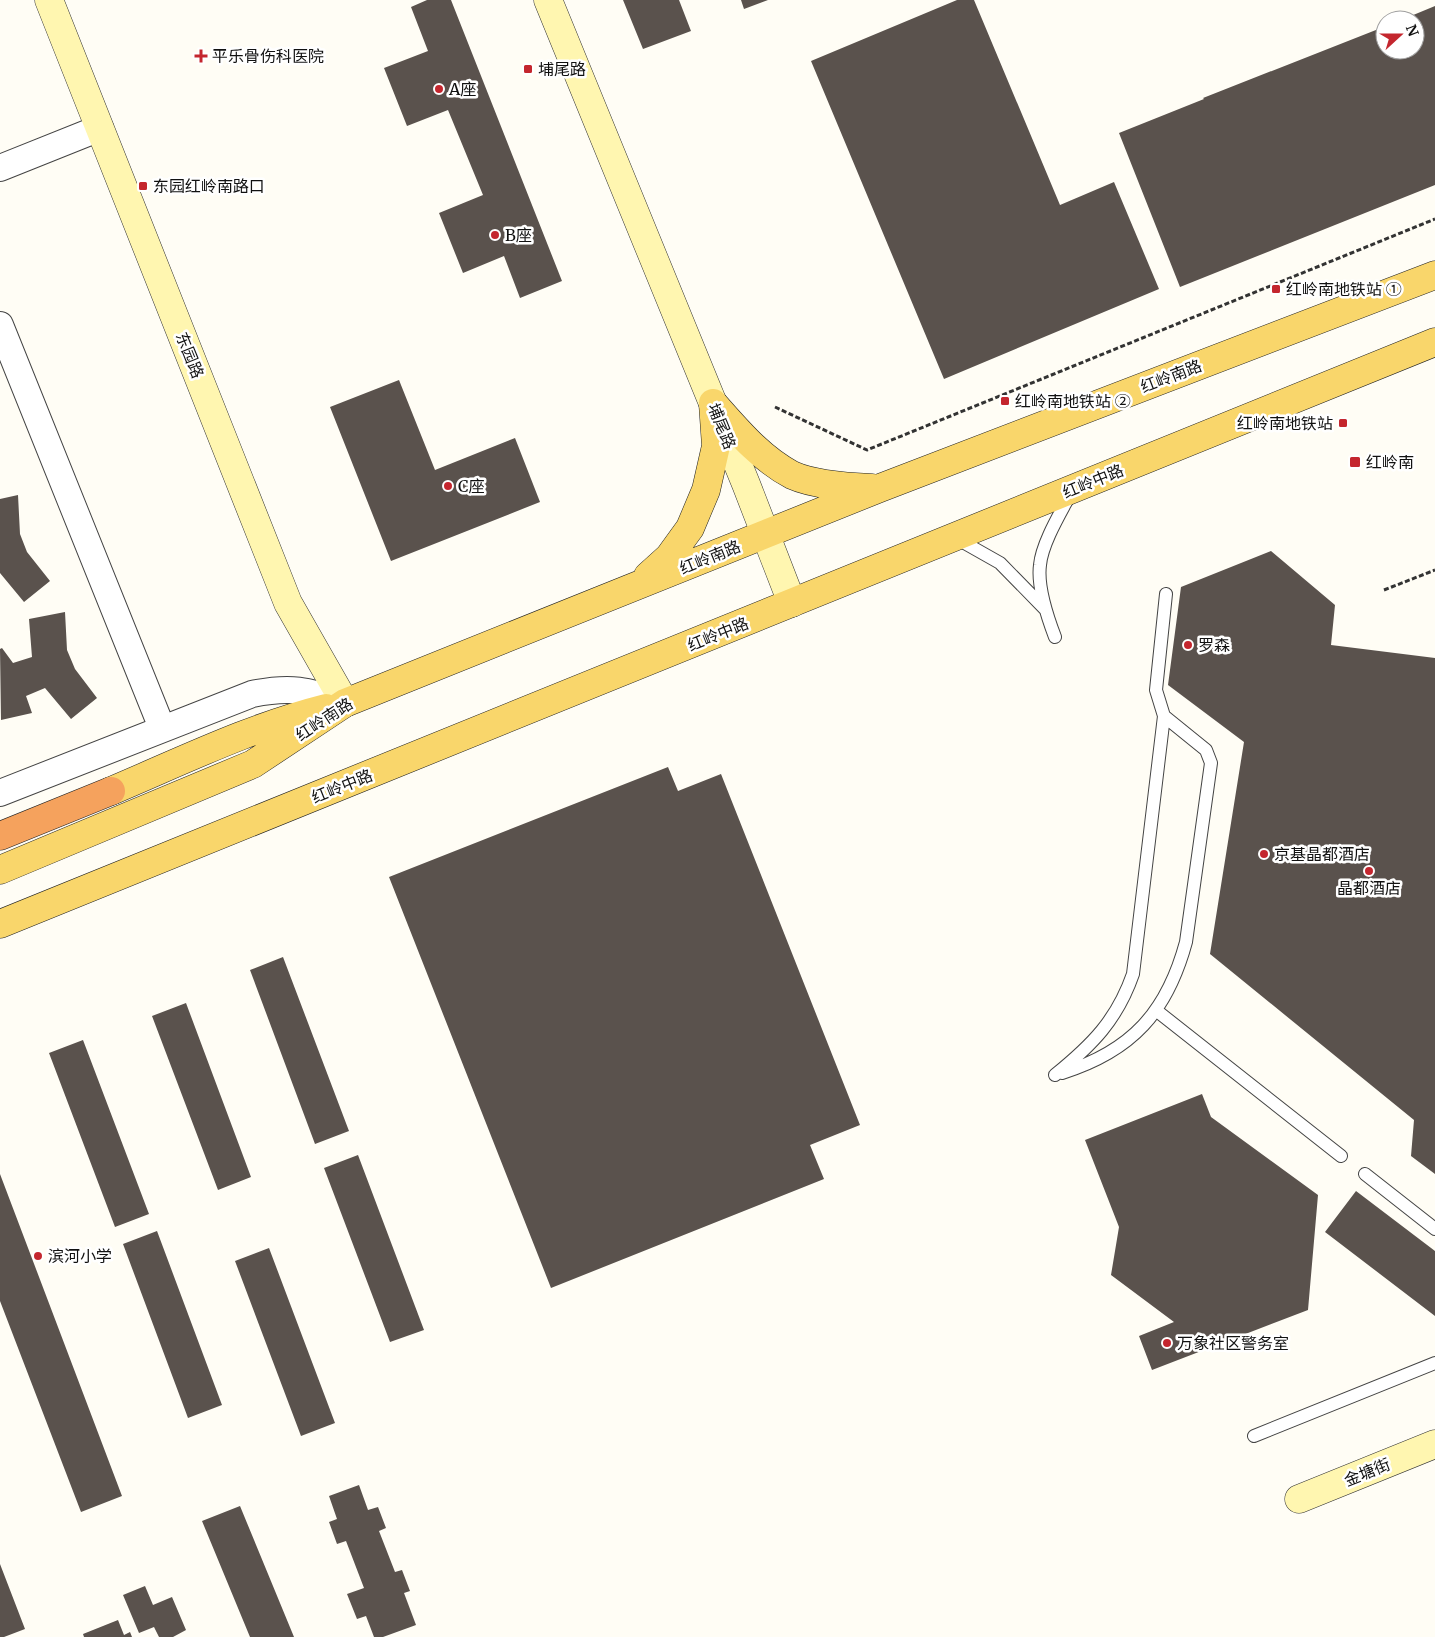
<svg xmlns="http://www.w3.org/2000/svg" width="1435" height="1637" viewBox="0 0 1435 1637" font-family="Merriweather,'Noto Sans SC',serif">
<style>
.building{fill:#5a524d}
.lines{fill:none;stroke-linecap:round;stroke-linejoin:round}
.lane-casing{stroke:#444;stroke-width:14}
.street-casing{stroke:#444;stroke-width:28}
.secondary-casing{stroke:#333;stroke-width:29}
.primary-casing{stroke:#222;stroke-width:29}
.highway-casing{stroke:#222;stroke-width:29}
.path{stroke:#333;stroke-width:3;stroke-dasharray:5 2.5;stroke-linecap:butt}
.lane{stroke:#fff;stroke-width:12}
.street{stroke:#fff;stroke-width:26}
.secondary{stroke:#fff6b0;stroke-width:28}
.primary{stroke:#f9d66b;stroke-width:28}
.highway{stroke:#f5a25d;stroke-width:28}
.poi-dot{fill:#c4262e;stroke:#fff;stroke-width:2}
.labels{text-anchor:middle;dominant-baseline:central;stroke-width:5;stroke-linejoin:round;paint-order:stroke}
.poi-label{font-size:16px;fill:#111;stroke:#fff;text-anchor:start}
.street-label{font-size:16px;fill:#111;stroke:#fff}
</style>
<rect width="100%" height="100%" fill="#fffdf5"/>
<!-- building -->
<path class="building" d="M427,0H451L562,281L520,298L504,256L463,273L439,213L483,195L448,110L407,126L384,68L428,51L411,7Z
M623,0H679L691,31L643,49Z
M741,0H768L744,9Z
M957,0H974L1060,205L1114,182L1159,289L944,379L811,61Z
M1435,6V185L1180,287L1119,133L1204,99L1203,98L1381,28L1379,24L1385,22V50H1415V20H1390L1404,14L1406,18Z
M399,380L435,470L515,438L540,502L391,561L330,407Z
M18,495L20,534L27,552L50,581L24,602L0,573V499Z
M1271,551L1335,605L1331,645L1435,658V1174L1411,1156L1414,1120L1210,954L1244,742L1168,685L1181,587Z
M65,612L67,650L75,669L97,698L71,719L45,688L26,696L32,713L1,720L0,649L2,648L13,663L32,657L29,619Z
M668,767L678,791L721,774L860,1125L810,1145L824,1179L551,1288L389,877Z
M283,957L349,1131L315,1144L250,970Z
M186,1003L251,1177L218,1190L152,1016Z
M83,1040L149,1214L115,1227L49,1053Z
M1202,1094L1211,1117L1318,1195L1308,1310L1152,1370L1139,1336L1174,1322L1111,1275L1119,1227L1085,1140Z
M358,1155L424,1330L390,1342L324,1168Z
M0,1174L122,1496L81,1512L0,1301Z
M1356,1191L1435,1251V1316L1325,1232Z
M157,1231L222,1405L188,1418L123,1244Z
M269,1248L335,1423L301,1436L235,1261Z
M359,1485L368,1510L378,1507L386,1528L379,1531L395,1572L402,1570L410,1591L404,1593L416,1625L383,1637H374L366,1616L357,1619L347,1594L364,1588L346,1541L337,1544L329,1522L337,1519L329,1496Z
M240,1506L294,1637H250L202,1521Z
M0,1564L25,1629L4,1637H0Z
M145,1586L153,1605L172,1597L186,1630L173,1637H159L154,1627L139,1633L123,1595Z
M118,1620L124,1635L130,1632L132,1637H84L83,1634Z"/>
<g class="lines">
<!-- lane casing -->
<g class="lane-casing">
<path id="lane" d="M954,537L1000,563L1045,609
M1055,637C1047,616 1037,587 1040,565C1042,543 1061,512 1071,493
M1157,1011L1341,1156
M1062,1073C1132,1051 1167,1012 1186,942L1211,763L1206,750L1164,716
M1055,1075C1092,1045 1117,1020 1133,974L1164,716L1156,690L1166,594
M1365,1174L1435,1229
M1254,1436L1435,1363"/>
</g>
<!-- street casing -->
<g class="street-casing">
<path id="street" d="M0,168L100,128
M0,325L162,728
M0,793L252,694C291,686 307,690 345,703"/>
</g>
<!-- secondary casing -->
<g class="secondary-casing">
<path id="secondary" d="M49,0L288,603L345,703
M548,0L746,484L792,603
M1299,1499L1435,1444"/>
</g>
<!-- primary casing -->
<g class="primary-casing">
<path id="primary" d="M713,403C737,430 760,458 792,475C814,485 848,487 872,488
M648,576L669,557L690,528L706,490L716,446L713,403
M111,791C182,761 251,727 326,708
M0,870L253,764L345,703L880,488L1435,275
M0,924L1435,342"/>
</g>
<!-- highway casing -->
<g class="highway-casing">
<path id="highway" d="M0,836L111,791"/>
</g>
<!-- path -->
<path class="path" d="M775,407L867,450L1435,219
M1384,590L1435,570"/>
<!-- lane -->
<use href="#lane" class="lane"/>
<!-- street -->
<use href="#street" class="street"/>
<!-- secondary -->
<use href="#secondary" class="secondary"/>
<!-- primary -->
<use href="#primary" class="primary"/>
<!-- highway -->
<use href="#highway" class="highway"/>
</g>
<!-- markers -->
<g class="poi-dot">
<path d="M198.5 48.5h5v5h5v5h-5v5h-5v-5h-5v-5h5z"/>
<rect x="523" y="64" width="10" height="10" rx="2.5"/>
<circle cx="439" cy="89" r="5"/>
<rect x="138" y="181" width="10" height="10" rx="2.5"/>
<circle cx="495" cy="235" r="5"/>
<rect x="1271" y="284" width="10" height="10" rx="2.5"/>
<rect x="1000" y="396" width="10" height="10" rx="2.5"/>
<rect x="1338" y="418" width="10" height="10" rx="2.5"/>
<rect x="1349" y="456" width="12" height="12" rx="2.5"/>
<circle cx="448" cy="486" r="5"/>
<circle cx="1188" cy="645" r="5"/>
<circle cx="1264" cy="854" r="5"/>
<circle cx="1369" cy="871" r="5"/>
<circle cx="38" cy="1256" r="5"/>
<circle cx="1167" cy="1343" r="5"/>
</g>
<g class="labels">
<!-- poi labels -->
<g class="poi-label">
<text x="212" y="56">平乐骨伤科医院</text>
<text x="538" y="69">埔尾路</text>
<text x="449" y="89">A座</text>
<text x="153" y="186">东园红岭南路口</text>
<text x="505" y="235">B座</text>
<text x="1286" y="289">红岭南地铁站 ①</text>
<text x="1015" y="401">红岭南地铁站 ②</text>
<text x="1333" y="423" text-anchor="end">红岭南地铁站</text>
<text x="1366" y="462">红岭南</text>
<text x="458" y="486">C座</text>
<text x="1198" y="645">罗森</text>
<text x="1274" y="854">京基晶都酒店</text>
<text x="1369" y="888" text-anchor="middle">晶都酒店</text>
<text x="48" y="1256">滨河小学</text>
<text x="1177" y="1343">万象社区警务室</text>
</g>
<!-- street labels -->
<g class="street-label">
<text transform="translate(190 355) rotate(68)">东园路</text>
<text transform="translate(1171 376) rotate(-21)">红岭南路</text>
<text transform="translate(722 426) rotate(68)">埔尾路</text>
<text transform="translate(1093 481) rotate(-22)">红岭中路</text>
<text transform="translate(710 557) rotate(-22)">红岭南路</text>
<text transform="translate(718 634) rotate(-22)">红岭中路</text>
<text transform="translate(324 719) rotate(-33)">红岭南路</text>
<text transform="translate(342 786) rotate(-22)">红岭中路</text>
<text transform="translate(1367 1472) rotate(-22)">金塘街</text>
</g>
</g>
<!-- north arrow -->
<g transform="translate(1400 35) rotate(69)"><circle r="24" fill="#ffffff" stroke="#a0a0a0"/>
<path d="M0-4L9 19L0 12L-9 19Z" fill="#c4262e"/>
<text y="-8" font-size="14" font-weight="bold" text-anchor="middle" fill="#111111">N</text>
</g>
</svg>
